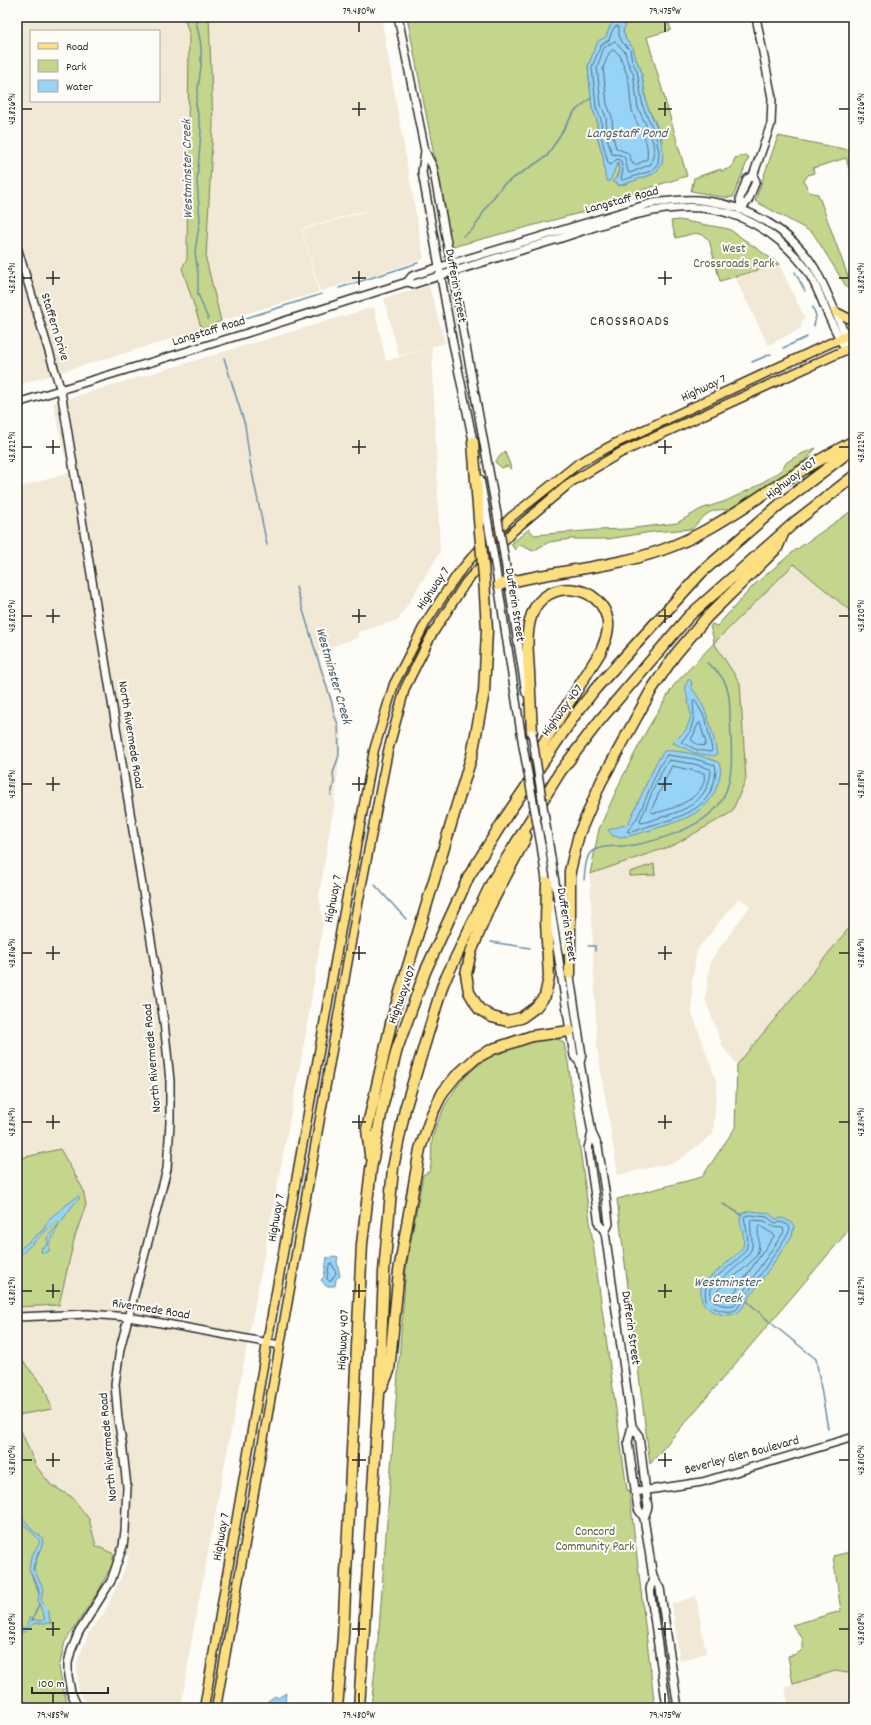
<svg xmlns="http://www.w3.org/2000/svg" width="871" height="1725" viewBox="0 0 871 1725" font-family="Dekko,sans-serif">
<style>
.built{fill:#f1e8d6;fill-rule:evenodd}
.green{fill:#c3d68b;stroke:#77805b}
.water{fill:#96d3f7;stroke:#6b90a5}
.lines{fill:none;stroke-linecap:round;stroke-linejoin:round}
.shore{stroke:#566e7d;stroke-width:1}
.stream{stroke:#6b90a5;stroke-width:1.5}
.tertiary-casing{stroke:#2b2b2b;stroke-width:10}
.secondary-casing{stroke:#2b2b2b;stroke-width:10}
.primary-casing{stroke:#2b2b2b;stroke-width:11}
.motorway-casing{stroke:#2b2b2b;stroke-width:13}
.tertiary{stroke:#fdfcf7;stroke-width:7}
.secondary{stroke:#fdfcf7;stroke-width:7}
.primary{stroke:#fedf80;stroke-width:8}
.motorway{stroke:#fedf80;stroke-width:10}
.secondary-bridge-casing{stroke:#2b2b2b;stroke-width:10;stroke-linecap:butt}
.motorway-bridge-casing{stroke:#2b2b2b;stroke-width:13;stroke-linecap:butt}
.secondary-bridge{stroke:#fdfcf7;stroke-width:7}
.motorway-bridge{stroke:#fedf80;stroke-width:10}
.ticks{fill:none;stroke:#2b2b2b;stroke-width:1.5}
.labels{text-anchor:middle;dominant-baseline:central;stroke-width:4;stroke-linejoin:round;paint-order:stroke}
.street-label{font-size:13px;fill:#2b2b2b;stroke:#fdfcf7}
.park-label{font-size:13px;fill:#595e48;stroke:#fdfcf7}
.water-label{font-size:14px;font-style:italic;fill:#4b5d68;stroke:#fdfcf7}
.neighbourhood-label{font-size:14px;letter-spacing:1px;fill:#2b2b2b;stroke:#fdfcf7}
.neatline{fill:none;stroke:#2b2b2b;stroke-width:1.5}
.ticks-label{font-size:10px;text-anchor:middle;fill:#2b2b2b}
</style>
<rect width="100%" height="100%" fill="#fdfcf7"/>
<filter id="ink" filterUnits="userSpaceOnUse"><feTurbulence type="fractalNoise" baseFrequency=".025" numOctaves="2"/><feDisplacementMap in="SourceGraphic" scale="8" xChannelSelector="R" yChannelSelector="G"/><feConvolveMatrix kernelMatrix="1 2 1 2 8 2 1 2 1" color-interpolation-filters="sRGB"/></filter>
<g filter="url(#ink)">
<!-- built -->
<path class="built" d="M17,17H184L189,33L187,259L182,268L202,330L17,385ZM31,31H159V101H31Z
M209,17H381L424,259L383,272L366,210L301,229L319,292L221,321L206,259L213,124Z
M366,211L383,273L320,291L302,230Z
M779,264L804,317L800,329L768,345L735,277Z
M429,286L445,343L399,356L384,298Z
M374,307L386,361L432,347L440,552L398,620L358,632L359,637L318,652L342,732L335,799L319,895L323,925L304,1044L193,1632L181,1708H92L78,1692L77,1662L90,1630L103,1615L121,1578L129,1556L114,1554L96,1546L89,1519L72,1497L51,1485L36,1466L19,1426L18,1415L52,1408L44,1387L22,1360L17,1348V1307L59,1305L75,1236L86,1205L19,1158L17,1159V488L69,473L53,403Z
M794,564L854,614V922L737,1065L723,1047L705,999L711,960L750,906L739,898L697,950L692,982V1013L717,1083L713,1134L676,1162L618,1175L597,1047L590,874L674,845L746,779L740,683L714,643Z
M696,1596L706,1653L680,1661L672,1604Z
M835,1671L848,1673L854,1672V1708H779L788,1705L785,1687Z"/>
<!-- green -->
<path class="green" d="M184,17H209L213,124L206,259L221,321L202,330L182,268L187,259L189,33Z
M407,17H619L610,26L607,37L598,42L588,66L592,108L597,120L598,139L603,156L608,181L617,162L619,170L615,180L618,185H622L653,174L662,164V140L656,124L647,106L641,70L636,60L633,48L626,40L623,33L625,21L627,17H667L671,30L647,37L687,176L610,200V205L452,247Z
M778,136L854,151V187L846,158L813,168L814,173L808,175L804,181L809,192L818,194L854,293V299L813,233L755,201Z
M745,155L749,157L733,197C723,199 704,193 691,191L694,178L721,169V171L731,168L735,158Z
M679,220L729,229L779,264L720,281L709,240L703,235L695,233L676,238L671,221Z
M816,448L807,459L728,510C709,508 704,516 692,529L652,532L608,539H571L549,542L533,551L520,545L515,550L511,544L529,529L534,535L598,530L627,529L677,523L701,509L726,501L757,486L780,471L787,462L799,455Z
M505,451V452L512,470L507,466L502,468L495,462L499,457Z
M854,509V614L794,564L714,643L740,683L746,779L732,812L674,845L590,874L599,829L622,778L648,728L674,685L714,643L713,636L710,627L712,624L717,626L754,585L793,552Z
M654,864L655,875L630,876V872Z
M854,922V1224L650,1464L617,1199L702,1177L735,1128L737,1065Z
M552,1038L558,1039L564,1043L568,1062L627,1490H629L655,1708H371L379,1629L406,1267L423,1175L430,1171C432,1161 431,1151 432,1141C434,1129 440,1116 445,1106C470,1059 502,1047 552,1038Z
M60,1149L83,1189L86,1205L75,1236L59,1305L17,1307V1159Z
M17,1348L22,1360L44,1387L52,1409L18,1415L19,1426L36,1466L51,1485L72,1497L89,1519L96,1546L114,1554L112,1565L98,1592L65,1642L59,1668L64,1692L69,1708H17Z
M854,1551V1672L848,1673L835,1671L793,1684L788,1656L797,1654L803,1649V1639L792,1625L841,1611L833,1556Z"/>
<!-- water -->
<path class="water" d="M619,17H627L625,21V27L623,30L626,40L633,48L636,60L641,70L647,106L659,132L663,152L662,164L658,170L653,174L622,185H618L617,183L612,182L617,177L619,170L618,162L610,181H607L605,176L603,156L598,139L597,120L592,108L588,66L598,41L606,37L610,26Z
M689,679L692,682L691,687C707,707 712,729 717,754L715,756L695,753L673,743L686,730L691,716L685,686Z
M664,751C676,749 709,757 719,763C722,770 720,776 718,783C709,815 679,821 651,830C638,833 626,839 613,836L608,830L628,824L656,763Z
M78,1196L80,1198L73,1205L61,1222L55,1223L51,1226L17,1258L18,1251L43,1230L50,1218Z
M750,1211L769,1213L776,1219L782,1218L791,1222L794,1226L792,1236L740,1311C730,1319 709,1314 703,1302C700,1298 701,1291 701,1286C710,1275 741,1254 743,1246C747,1235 736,1222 742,1213Z
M59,1224L52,1239L49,1243V1251L45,1253L41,1252L42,1247L44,1248L48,1242L47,1238L49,1235Z
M334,1256L338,1257L337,1262L340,1276L336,1279L335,1286H326L321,1280L324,1277L327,1257L329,1258Z
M17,1510L33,1531L42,1537L43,1543L33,1567L43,1589L41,1600L49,1612L50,1622L54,1623H35C27,1627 29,1635 17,1631V1627L24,1628L27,1626L29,1618L41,1621L45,1619L38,1601L39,1592L38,1586L29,1570L31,1557L40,1542C38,1537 22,1523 17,1517Z
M286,1693L285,1704L288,1708H265L268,1701L275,1696L278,1698Z"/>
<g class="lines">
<!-- shore -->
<path class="shore" d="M617,26L619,27V35L622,42L630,50L632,61L637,71L643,107L655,133L659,152L658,163L655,167L651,171L623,180L621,179L623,170L621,161L617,159L611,165L608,163L602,139L601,119L596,107L592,67L601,45L609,40L613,29Z
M615,41L625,52L628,63L633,73L638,108L648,129L653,142L654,152L651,164L630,173L628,172L625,158L621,155L612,154L607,138L606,117L601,105L597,67L604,48Z
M613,50L620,55C622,64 627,72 629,82C630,91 630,101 632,110C637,129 650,136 647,159L636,165L633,164L628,153L616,148L613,137L612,117L607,104L603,68L609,53Z
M695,700L706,720L712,750L711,752L697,750L681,742L690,732L694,717L693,701Z
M700,723L706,743L704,746L698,745L691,740L694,734L698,724Z
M667,755L695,759L715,765C717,771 715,777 714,783C705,813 675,818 649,826C642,828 635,832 628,832V830C644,815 651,775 667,755Z
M669,760L694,764L710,769C712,773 710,776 709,781C702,804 683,811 662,817C655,819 648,822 641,823L640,820C650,801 656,777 669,760Z
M672,766L704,773C709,797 670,811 653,813L651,811Z
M751,1215L767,1217L775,1223L781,1222L788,1225L790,1228L788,1234L737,1309C729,1315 710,1309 706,1300C705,1296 705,1291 706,1287C714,1276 746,1257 747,1246C749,1237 746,1227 744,1218L745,1216Z
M751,1220L765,1221L773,1227L783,1228L784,1232L734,1305C725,1307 715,1304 710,1297L711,1289C720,1279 750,1259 752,1247C753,1239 749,1226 751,1220Z
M760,1226L773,1234L774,1236L730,1299C726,1301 719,1298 716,1295L717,1291C728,1280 754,1264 758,1251C760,1244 758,1235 758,1228Z
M332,1264L336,1273L330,1282L327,1279L329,1265Z"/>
<!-- stream -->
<path class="stream" d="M195,17L201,45V66L196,104L201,131L197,181L200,220L195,251L198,274V294L208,319
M463,236L472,230L478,222L487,206L503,185L547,156L575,111L591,98
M795,272L805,291
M339,288L418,263
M813,307L816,316L814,326
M224,325L322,294
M783,348L807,337
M224,358L245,425L250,462L267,545
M752,362L771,354
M296,587L319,663L332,703L334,715L338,724L339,755L333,773L334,782L331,795
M584,880C585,872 585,860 590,853C598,844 623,847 634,845C662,840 712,824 724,796C735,773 731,743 730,718C730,693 729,678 707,663
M375,885L406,919
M491,942L530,948
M588,946H595V951
M723,1204L742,1215
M747,1301L771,1323L816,1359L828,1429
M33,1570L39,1551
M32,1576L39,1593
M32,1621L39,1604"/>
<!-- tertiary casing -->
<g class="tertiary-casing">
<path id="tertiary" d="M741,209L740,198L747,179L753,176L771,124L772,98L756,17
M740,210L748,201L756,181L753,176
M17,247L61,391L158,983L164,1022L170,1081V1123L167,1169L120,1349L115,1384L118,1419L122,1442L127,1487L125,1531L123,1546L111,1581L79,1632L71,1651L68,1663V1676L71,1692L78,1708
M17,1317L88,1314L129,1317L280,1345
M635,1492L702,1482L854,1437"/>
</g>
<!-- secondary casing -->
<g class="secondary-casing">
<path id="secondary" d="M398,17L425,151L433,167L497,514
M425,151L422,172L453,344L474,446
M407,282L412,276L440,267L652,203C670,201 689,198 707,201C748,206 792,231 814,267C829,293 838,321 851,347
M17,403L247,333L407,282L414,284C461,269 508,254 555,240C602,225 652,204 702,208C739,211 773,231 798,259C813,275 820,297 829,317C834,328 840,339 845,350
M480,479L488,523
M504,555L526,693
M495,564L523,746
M547,832L566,951
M541,845L547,887
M550,903L574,1056L580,1063
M569,970L582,1055L580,1063L592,1133L598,1146L606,1197L609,1224L605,1232
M592,1133L588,1148L599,1224L605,1232L632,1426L628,1442L638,1509L644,1518
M632,1426L639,1436L647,1500L648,1507L644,1518L653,1577L650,1589L667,1708
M653,1577L660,1588L678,1708"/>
</g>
<!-- primary casing -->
<g class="primary-casing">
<path id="primary" d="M836,312L854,321
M204,1708L267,1343L344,912L374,750L394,684L426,622L457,575L472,557L510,518L579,463L620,441L854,332
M216,1708L356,914L388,751L405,688L431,636L466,582L513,531L571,482L620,453L854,346"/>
</g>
<!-- motorway casing -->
<g class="motorway-casing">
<path id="motorway" d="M473,442L480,532
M499,585C552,570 609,569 662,550C702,536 735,513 770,490C798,472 826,456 854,441
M532,733C531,712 530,692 529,672C528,653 525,633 532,614C545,578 602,582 608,622C609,632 605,641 601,651L543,744L534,765
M526,836L524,841L489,908L471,952L466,974L469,992L479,1009L492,1017L507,1021L521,1018L536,1007L545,996L549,977L546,922L547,882
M570,974V871L579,834L601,782L652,689L675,655L707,617L777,548L783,534
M370,1155L367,1129L392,1019L472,755L484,692L487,630L484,577
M381,1389L389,1371L399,1271L420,1149L432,1114L443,1092L456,1076L476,1058L493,1049L532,1036L570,1031
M337,1708L343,1636L362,1244L371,1169L383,1104L397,1049L425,972L469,876L507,815L575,715L596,688L702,572L779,505L854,448
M359,1708L379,1394L384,1272L393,1168L405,1109L443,984L492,882L560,772L600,720L689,616L795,522L854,476"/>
</g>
<!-- tertiary -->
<use href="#tertiary" class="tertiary"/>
<!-- secondary -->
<use href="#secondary" class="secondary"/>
<!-- primary -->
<use href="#primary" class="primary"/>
<!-- motorway -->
<use href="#motorway" class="motorway"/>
<!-- secondary-bridge casing -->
<g class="secondary-bridge-casing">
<path id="secondary-bridge" d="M497,514L504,555
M488,523L495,564
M532,733L547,832
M523,746L541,845"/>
</g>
<!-- motorway-bridge casing -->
<g class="motorway-bridge-casing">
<path id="motorway-bridge" d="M480,532L484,577"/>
</g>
<!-- secondary-bridge -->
<use href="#secondary-bridge" class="secondary-bridge"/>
<!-- motorway-bridge -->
<use href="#motorway-bridge" class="motorway-bridge"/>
</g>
</g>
<!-- ticks -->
<path class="ticks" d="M359,22V32M665,22V32M359,102V116M665,102V116M22,109H32M352,109H366M658,109H672M839,109H849M53,271V285M359,271V285M665,271V285M22,278H32M46,278H60M352,278H366M658,278H672M839,278H849M53,440V454M359,440V454M665,440V454M22,447H32M46,447H60M352,447H366M658,447H672M839,447H849M53,609V623M359,609V623M665,609V623M22,616H32M46,616H60M352,616H366M658,616H672M839,616H849M53,777V791M359,777V791M665,777V791M22,784H32M46,784H60M352,784H366M658,784H672M839,784H849M53,946V960M359,946V960M665,946V960M22,953H32M46,953H60M352,953H366M658,953H672M839,953H849M53,1115V1129M359,1115V1129M665,1115V1129M22,1122H32M46,1122H60M352,1122H366M658,1122H672M839,1122H849M53,1284V1298M359,1284V1298M665,1284V1298M22,1291H32M46,1291H60M352,1291H366M658,1291H672M839,1291H849M53,1453V1467M359,1453V1467M665,1453V1467M22,1460H32M46,1460H60M352,1460H366M658,1460H672M839,1460H849M53,1622V1636M359,1622V1636M665,1622V1636M22,1629H32M46,1629H60M352,1629H366M658,1629H672M839,1629H849M53,1693V1703M359,1693V1703M665,1693V1703"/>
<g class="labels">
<!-- street labels -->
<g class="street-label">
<text transform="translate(622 201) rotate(-15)">Langstaff Road</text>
<text transform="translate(455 286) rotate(80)">Dufferin Street</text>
<text transform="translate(54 327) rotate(73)">Staffern Drive</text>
<text transform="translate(209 332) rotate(-17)">Langstaff Road</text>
<text transform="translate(704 389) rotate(-25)">Highway 7</text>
<text transform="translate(792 479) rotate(-38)">Highway 407</text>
<text transform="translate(434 589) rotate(-56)">Highway 7</text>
<text transform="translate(514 605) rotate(81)">Dufferin Street</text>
<text transform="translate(563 711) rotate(-54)">Highway 407</text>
<text transform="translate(130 735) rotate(81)">North Rivermede Road</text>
<text transform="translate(334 899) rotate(-79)">Highway 7</text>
<text transform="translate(566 925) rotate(81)">Dufferin Street</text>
<text transform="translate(403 995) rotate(-70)">Highway 407</text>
<text transform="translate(153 1058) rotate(-95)">North Rivermede Road</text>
<text transform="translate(277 1218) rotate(-80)">Highway 7</text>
<text transform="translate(151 1310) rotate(9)">Rivermede Road</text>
<text transform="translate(630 1328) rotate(82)">Dufferin Street</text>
<text transform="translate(344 1340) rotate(-87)">Highway 407</text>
<text transform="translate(109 1447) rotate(-95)">North Rivermede Road</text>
<text transform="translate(742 1456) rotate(-15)">Beverley Glen Boulevard</text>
<text transform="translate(222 1537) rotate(-80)">Highway 7</text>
</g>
<!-- park labels -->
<g class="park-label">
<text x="734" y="249">West<tspan x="734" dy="15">Crossroads Park</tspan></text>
<text x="595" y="1532">Concord<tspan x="595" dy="15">Community Park</tspan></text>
</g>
<!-- water labels -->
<g class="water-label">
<text x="627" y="134">Langstaff Pond</text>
<text transform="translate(188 169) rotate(-91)">Westminster Creek</text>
<text transform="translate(333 676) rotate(74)">Westminster Creek</text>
<text x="727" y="1283">Westminster<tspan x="727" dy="16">Creek</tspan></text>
</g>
<!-- neighbourhood labels -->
<g class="neighbourhood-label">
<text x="630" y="322">CROSSROADS</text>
</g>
</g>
<!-- margin -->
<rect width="871" height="1725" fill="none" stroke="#fdfcf7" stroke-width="44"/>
<!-- legend -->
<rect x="30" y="30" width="130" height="72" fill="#fdfcf7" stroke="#a9a8a5"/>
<rect x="38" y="43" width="20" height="6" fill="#fedf80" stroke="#a9a8a5"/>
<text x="66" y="50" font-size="12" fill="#2b2b2b">Road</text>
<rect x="38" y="60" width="20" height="12" fill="#c3d68b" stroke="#a9a8a5"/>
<text x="66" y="70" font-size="12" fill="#2b2b2b">Park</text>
<rect x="38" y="80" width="20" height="12" fill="#96d3f7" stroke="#a9a8a5"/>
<text x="66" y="90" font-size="12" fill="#2b2b2b">Water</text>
<!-- scale -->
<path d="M32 1687v6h76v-6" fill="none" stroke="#2b2b2b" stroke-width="2"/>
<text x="38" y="1687" font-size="12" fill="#2b2b2b" stroke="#fdfcf7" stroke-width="3" paint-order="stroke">100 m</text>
<rect x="22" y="22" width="827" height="1681" class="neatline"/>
<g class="ticks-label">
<text x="359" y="14">79.480°W</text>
<text x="665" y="14">79.475°W</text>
<text transform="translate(11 109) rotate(-90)" y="4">43.826°N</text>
<text transform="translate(860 109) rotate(-90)" y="4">43.826°N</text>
<text transform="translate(11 278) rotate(-90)" y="4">43.824°N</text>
<text transform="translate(860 278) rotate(-90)" y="4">43.824°N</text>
<text transform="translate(11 447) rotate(-90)" y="4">43.822°N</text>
<text transform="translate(860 447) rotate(-90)" y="4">43.822°N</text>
<text transform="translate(11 616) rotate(-90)" y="4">43.820°N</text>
<text transform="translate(860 616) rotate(-90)" y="4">43.820°N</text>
<text transform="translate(11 784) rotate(-90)" y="4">43.818°N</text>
<text transform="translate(860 784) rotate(-90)" y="4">43.818°N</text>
<text transform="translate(11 953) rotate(-90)" y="4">43.816°N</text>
<text transform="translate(860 953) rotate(-90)" y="4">43.816°N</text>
<text transform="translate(11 1122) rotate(-90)" y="4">43.814°N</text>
<text transform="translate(860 1122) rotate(-90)" y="4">43.814°N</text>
<text transform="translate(11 1291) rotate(-90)" y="4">43.812°N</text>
<text transform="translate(860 1291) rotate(-90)" y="4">43.812°N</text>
<text transform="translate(11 1460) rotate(-90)" y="4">43.810°N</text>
<text transform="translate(860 1460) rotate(-90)" y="4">43.810°N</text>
<text transform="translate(11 1629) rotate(-90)" y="4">43.808°N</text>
<text transform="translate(860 1629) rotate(-90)" y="4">43.808°N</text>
<text x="53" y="1718">79.485°W</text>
<text x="359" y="1718">79.480°W</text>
<text x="665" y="1718">79.475°W</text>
</g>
</svg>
